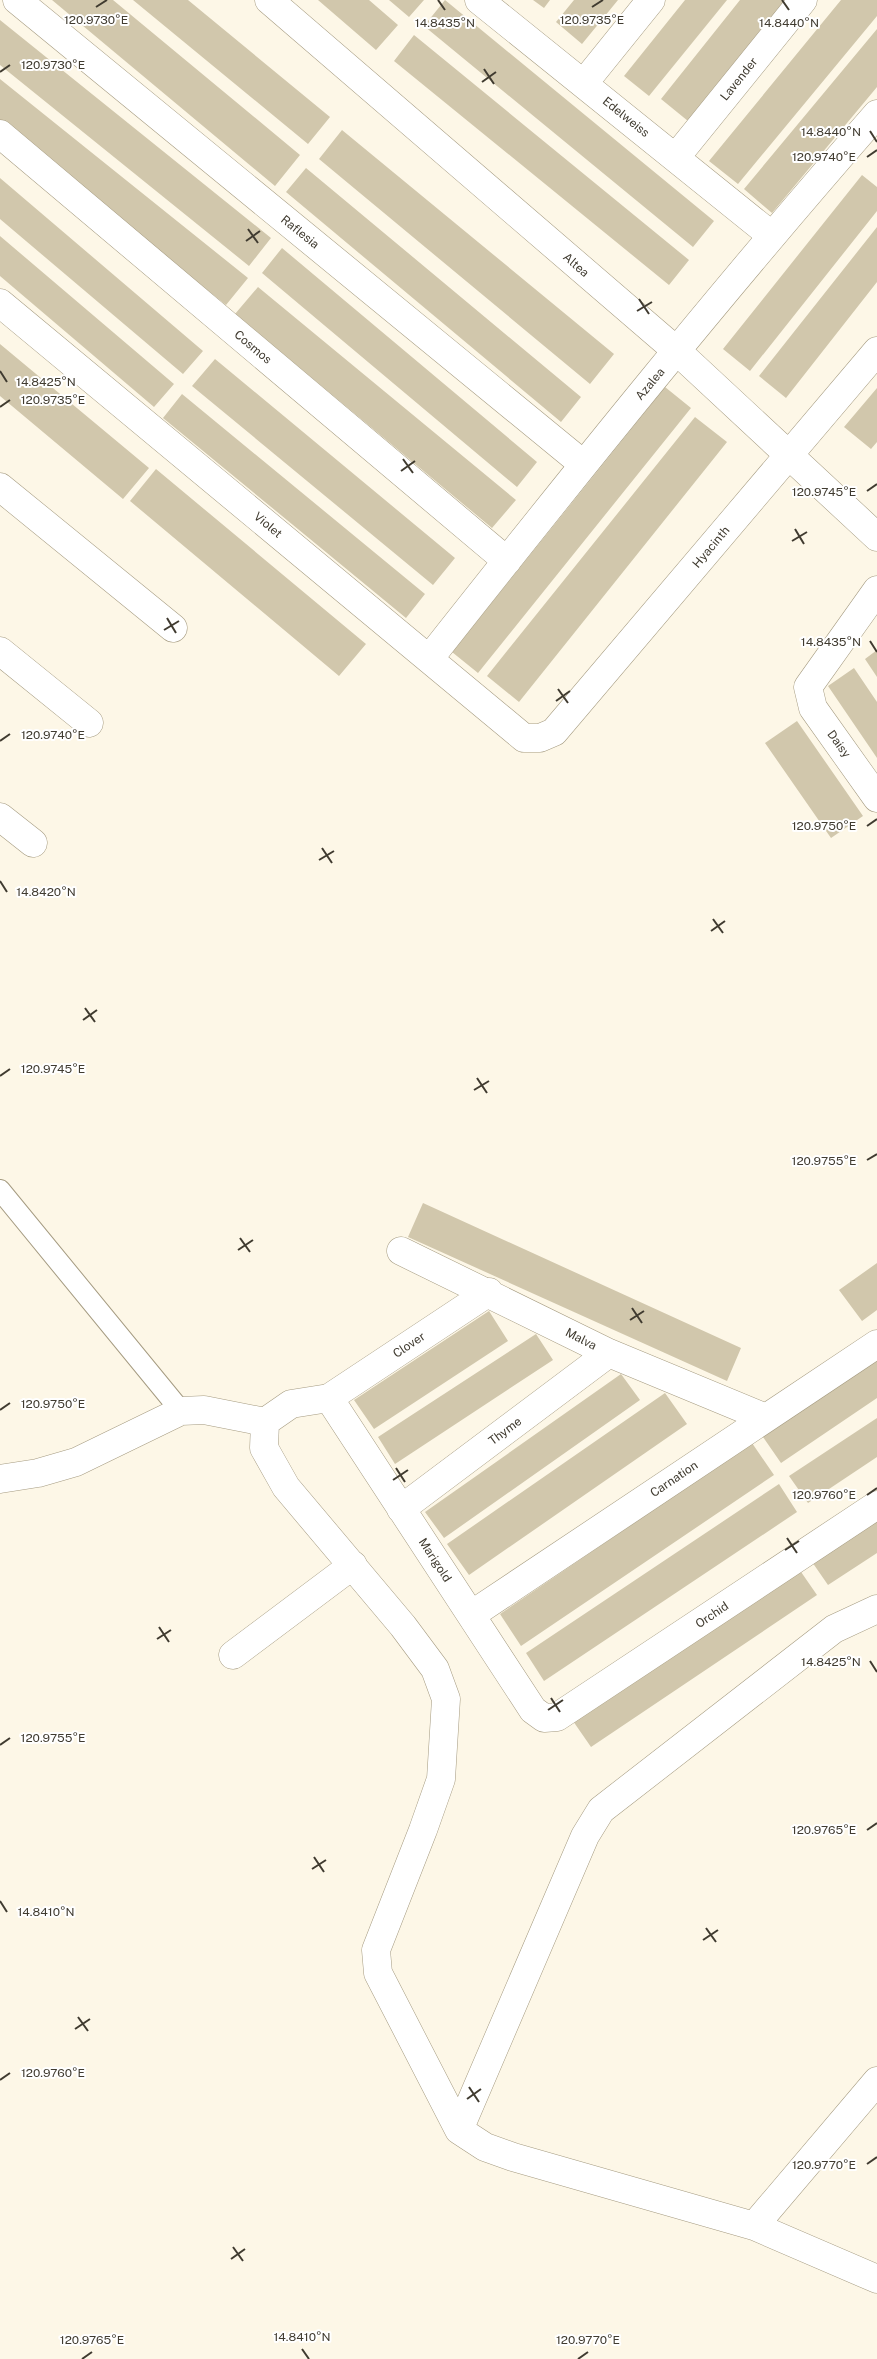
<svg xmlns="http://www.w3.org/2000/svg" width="877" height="2359" viewBox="0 0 877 2359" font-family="'Public Sans',sans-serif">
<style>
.building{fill:#d1c7ac}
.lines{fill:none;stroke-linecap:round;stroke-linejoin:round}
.service-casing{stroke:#a59b81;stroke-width:22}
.minor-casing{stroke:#a59b81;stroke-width:29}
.service{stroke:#fff;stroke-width:20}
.minor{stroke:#fff;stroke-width:28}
.ticks{fill:none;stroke:#403b30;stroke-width:2}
.labels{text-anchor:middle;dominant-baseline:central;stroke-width:4;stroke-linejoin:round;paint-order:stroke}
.street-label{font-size:12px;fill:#403b30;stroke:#fff}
.ticks-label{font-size:12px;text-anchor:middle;fill:#403b30;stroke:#fff;stroke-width:4;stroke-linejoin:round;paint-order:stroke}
</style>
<rect width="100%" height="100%" fill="#fdf7e7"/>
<!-- building -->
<path class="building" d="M52,0H113L300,155L275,186Z
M133,0H188L330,117L308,144Z
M318,0H369L398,25L376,50Z
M389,0H424L409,17Z
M445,0L714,221L693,247L424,26Z
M533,0H550L544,8Z
M574,0H618L582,44L556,22Z
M685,0H727L649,96L624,76Z
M740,0H786L688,121L661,99Z
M841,0H877V16L738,184L709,161Z
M0,20L271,238L249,266L0,65Z
M877,29V87L772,213L744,189Z
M414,35L689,260L669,285L394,61Z
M0,79L248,278L226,305L0,124Z
M342,130L614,354L590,384L319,159Z
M306,168L581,397L561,422L286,192Z
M862,175L877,187V211L750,371L723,349Z
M0,178L203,351L183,374L0,219Z
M877,227V282L786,398L759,376Z
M0,236L174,384L154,407L0,276Z
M282,248L537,462L517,487L262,273Z
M258,287L516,500L492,528L235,314Z
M0,344L149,468L123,499L0,396Z
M215,359L455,558L433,585L192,386Z
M665,387L691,408L478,673L452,652Z
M877,388V442L871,449L844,427Z
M182,394L425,594L406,618L163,418Z
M695,417L727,442L519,702L487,676Z
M156,469L366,644L339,676L130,501Z
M877,650V677L865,659Z
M854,668L877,702V758L828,686Z
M797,721L863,816L831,838L765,743Z
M423,1203L741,1348L727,1381L408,1237Z
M877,1263V1310L862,1321L839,1290Z
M489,1311L508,1341L374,1429L354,1400Z
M536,1334L553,1360L395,1464L378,1437Z
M877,1360V1398L781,1463L763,1437Z
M621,1374L640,1400L444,1538L425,1512Z
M665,1393L687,1424L469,1575L447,1544Z
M877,1418V1457L808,1503L789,1476Z
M752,1443L774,1475L521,1646L500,1614Z
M779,1484L797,1512L544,1681L526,1653Z
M877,1515V1553L828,1585L810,1559Z
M799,1569L817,1595L591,1747L573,1721Z"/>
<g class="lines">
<!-- service casing -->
<g class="service-casing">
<path id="service" d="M0,1190L181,1411"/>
</g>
<!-- minor casing -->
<g class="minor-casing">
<path id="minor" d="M17,0L583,464
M269,0L678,352L877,537
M479,0L771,235
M584,83L651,0
M0,134L507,561
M676,157L803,0
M0,303L524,738H540L554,732L877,351
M0,487L173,628
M877,590L808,687L813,708L877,798
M0,651L89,723
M429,659C575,474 722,291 877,114
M0,817L33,843
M401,1251L609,1353L766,1418
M329,1398L533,1710L544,1718L557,1717L877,1505
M265,1422L264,1448L286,1487L403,1626L435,1669L446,1699L441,1779L423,1830L376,1950L378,1973L459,2130L485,2147L513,2157L754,2226L877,2279
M0,1479L38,1473L76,1462L181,1411L204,1410L265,1422L291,1404L329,1398L489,1292
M401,1509L609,1353
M471,1615L877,1344
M233,1655L353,1565
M459,2130L585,1836L601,1810L834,1629L877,1609
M754,2226L877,2081"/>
</g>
<!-- service -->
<use href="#service" class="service"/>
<!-- minor -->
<use href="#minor" class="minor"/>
</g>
<!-- ticks -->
<path class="ticks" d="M438,0L445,10M782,0L789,10M96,7L107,0M592,7L603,0M484,69L494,84M0,72L10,65M482,82L496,72M870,131L877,142M867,157L877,150M248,229L258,243M246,241L260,231M639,299L649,314M637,311L652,302M0,371L7,382M0,407L10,400M403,459L413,473M401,471L415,461M867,491L877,484M795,529L804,544M792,541L807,532M167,618L176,633M164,630L179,621M870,641L877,652M558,689L568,703M556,701L570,691M0,741L10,734M867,826L877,819M322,848L332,863M319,860L334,851M0,881L7,892M713,919L723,933M711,931L725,921M85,1008L95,1022M83,1020L97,1010M0,1076L10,1069M477,1078L487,1093M474,1090L489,1081M867,1160L877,1154M240,1238L250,1252M238,1250L253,1240M632,1308L642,1323M630,1320L644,1311M0,1410L10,1403M396,1468L405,1482M393,1480L408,1470M867,1495L877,1488M787,1538L797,1553M785,1550L799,1541M159,1627L169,1642M157,1639L171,1630M870,1661L877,1672M551,1698L560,1712M548,1710L563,1700M0,1745L10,1738M867,1830L877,1823M314,1857L324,1872M312,1869L326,1860M0,1901L7,1912M706,1928L716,1942M703,1940L718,1930M78,2017L88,2031M75,2029L90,2019M0,2080L10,2073M469,2087L479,2102M467,2099L481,2089M867,2164L877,2157M233,2247L243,2261M231,2259L245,2249M302,2349L309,2359M82,2359L92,2352M578,2359L588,2352"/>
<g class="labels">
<!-- street labels -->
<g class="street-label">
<text transform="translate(739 79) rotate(-51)">Lavender</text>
<text transform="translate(626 117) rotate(39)">Edelweiss</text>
<text transform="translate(300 232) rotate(39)">Raflesia</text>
<text transform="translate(576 265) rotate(41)">Altea</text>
<text transform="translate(253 347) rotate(40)">Cosmos</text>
<text transform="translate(650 384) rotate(-50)">Azalea</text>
<text transform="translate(268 525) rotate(40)">Violet</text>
<text transform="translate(711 547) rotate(-50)">Hyacinth</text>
<text transform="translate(839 744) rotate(54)">Daisy</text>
<text transform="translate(581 1339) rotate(27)">Malva</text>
<text transform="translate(409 1345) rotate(-34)">Clover</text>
<text transform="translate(505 1431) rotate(-37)">Thyme</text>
<text transform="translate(674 1479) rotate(-34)">Carnation</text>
<text transform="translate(435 1560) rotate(57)">Marigold</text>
<text transform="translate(712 1615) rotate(-34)">Orchid</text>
</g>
</g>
<g class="ticks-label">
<text x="592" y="24">120.9735°E</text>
<text x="96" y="24">120.9730°E</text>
<text x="445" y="27">14.8435°N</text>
<text x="789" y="27">14.8440°N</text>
<text x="53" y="69">120.9730°E</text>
<text x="831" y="136">14.8440°N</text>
<text x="824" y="161">120.9740°E</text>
<text x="46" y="386">14.8425°N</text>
<text x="53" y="404">120.9735°E</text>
<text x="824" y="496">120.9745°E</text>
<text x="831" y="646">14.8435°N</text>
<text x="53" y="739">120.9740°E</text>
<text x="824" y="830">120.9750°E</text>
<text x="46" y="896">14.8420°N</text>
<text x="53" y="1073">120.9745°E</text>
<text x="824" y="1165">120.9755°E</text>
<text x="53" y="1408">120.9750°E</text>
<text x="824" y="1499">120.9760°E</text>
<text x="831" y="1666">14.8425°N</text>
<text x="53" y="1742">120.9755°E</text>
<text x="824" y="1834">120.9765°E</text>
<text x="46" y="1916">14.8410°N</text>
<text x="53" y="2077">120.9760°E</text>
<text x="824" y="2169">120.9770°E</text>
<text x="302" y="2341">14.8410°N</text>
<text x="92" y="2344">120.9765°E</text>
<text x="588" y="2344">120.9770°E</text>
</g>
</svg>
